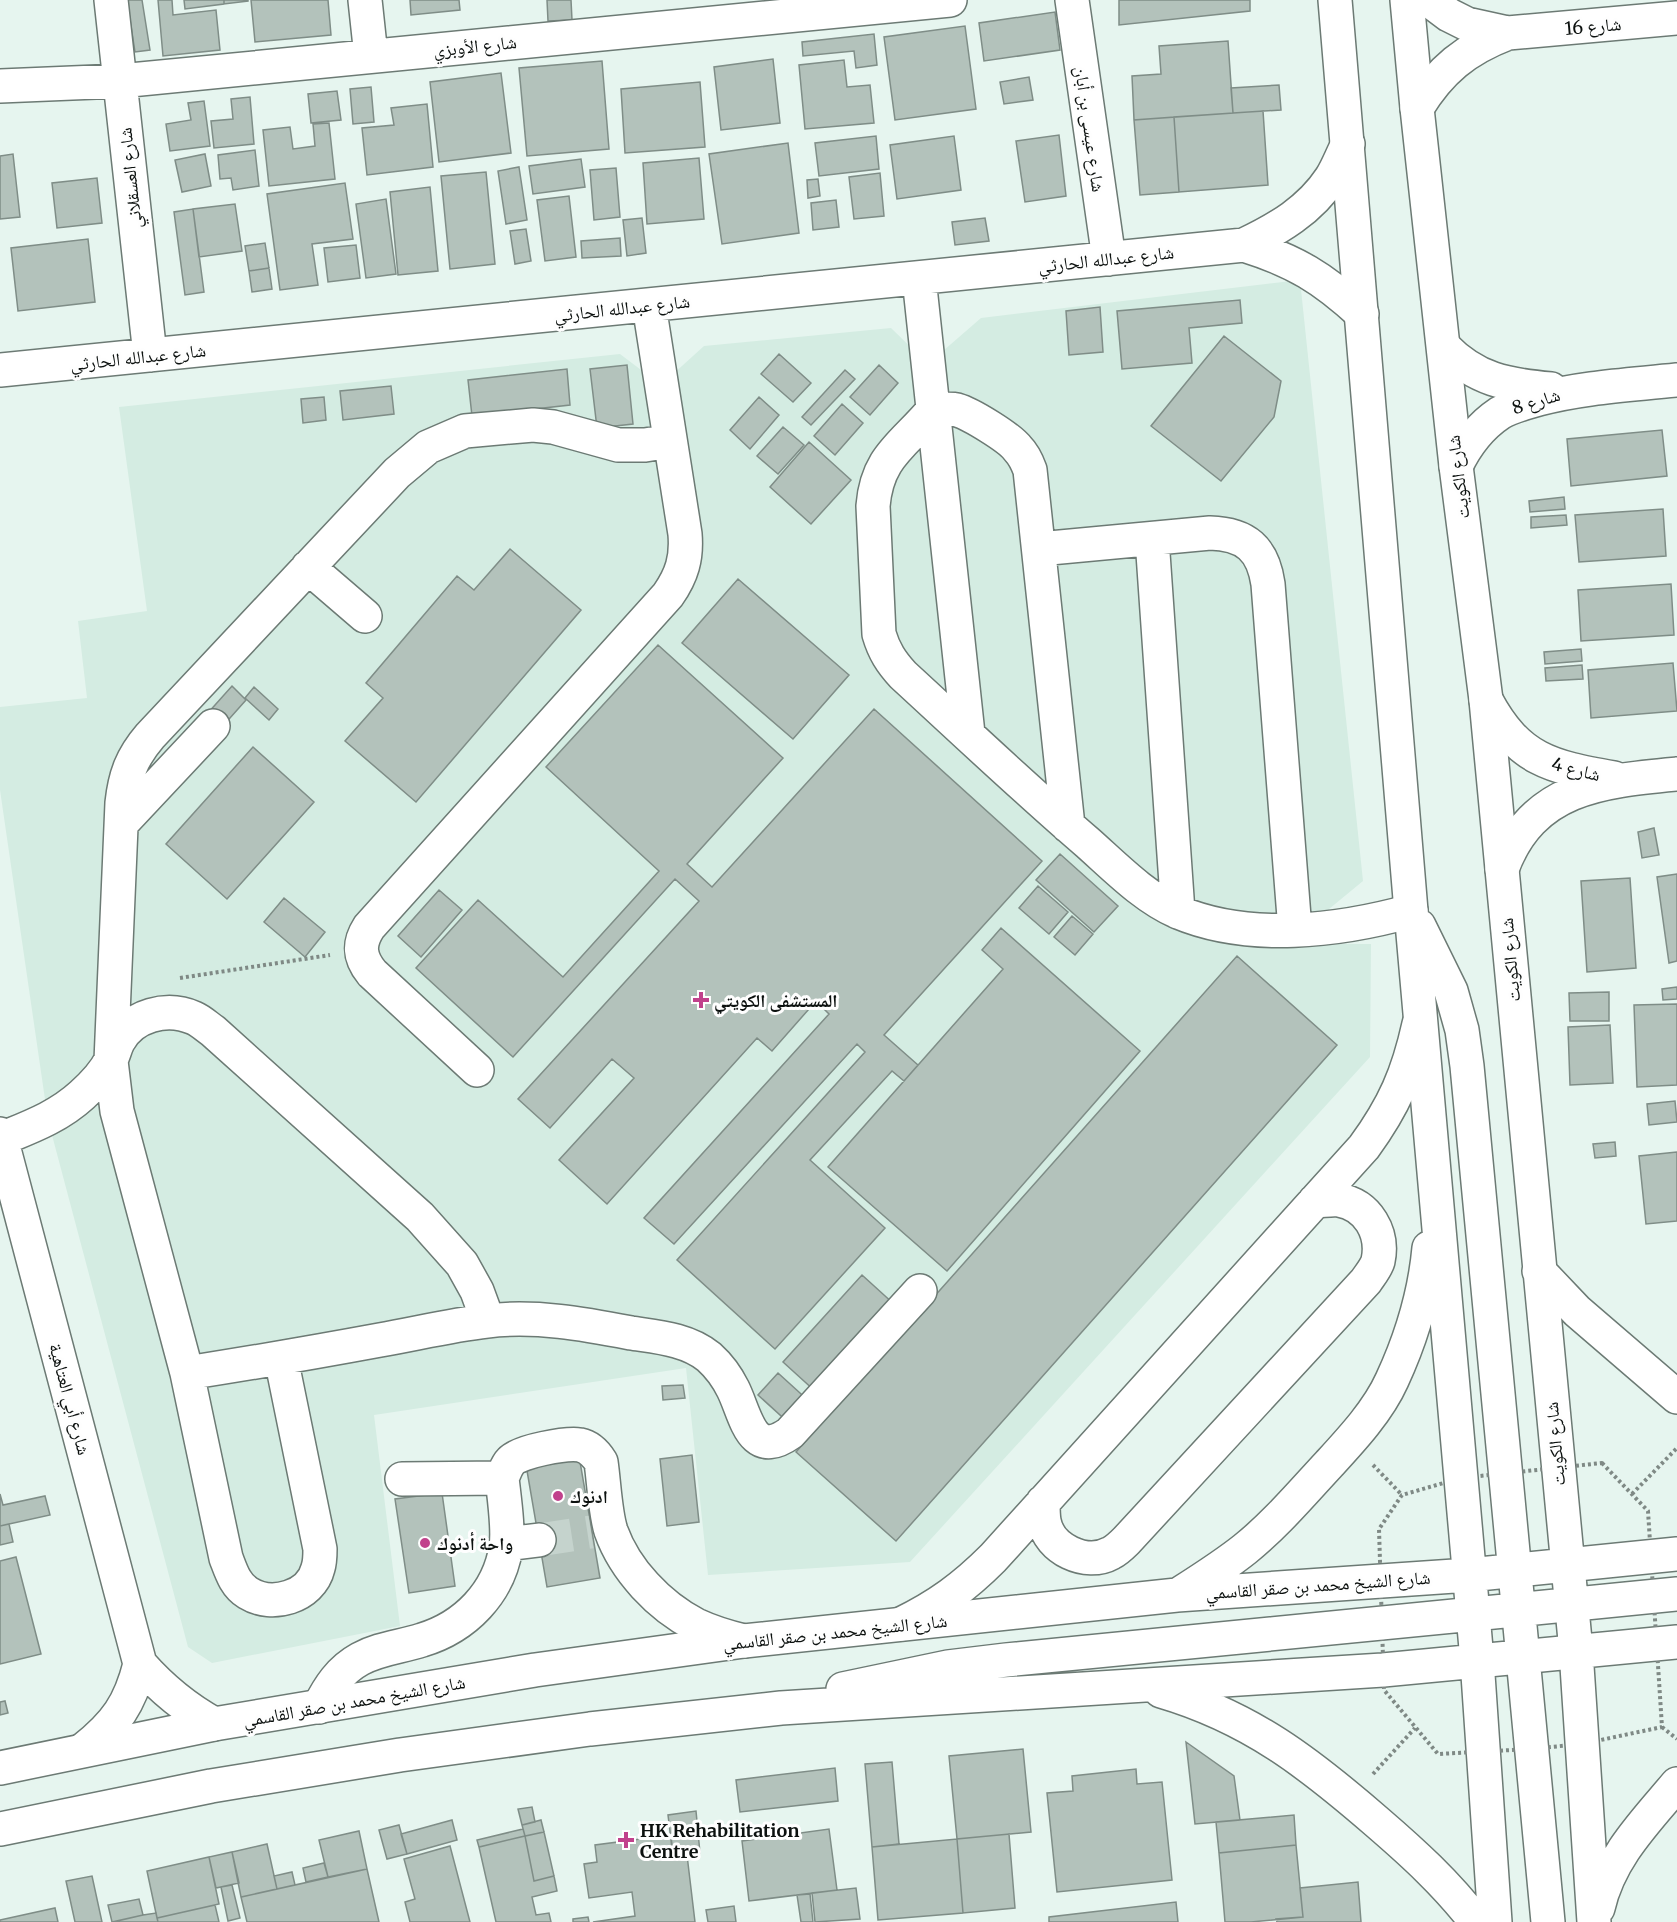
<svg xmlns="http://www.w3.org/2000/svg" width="1677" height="1922" viewBox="0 0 1677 1922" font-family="Merriweather,'Noto Naskh Arabic',serif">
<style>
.built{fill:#d4ece2}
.building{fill:#b3c2bb;stroke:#7f8d87;stroke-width:1.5}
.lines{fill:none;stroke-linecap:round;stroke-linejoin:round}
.minor-tunnel{stroke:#c5d3cd;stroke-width:33;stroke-dasharray:33 16;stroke-linecap:butt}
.minor-casing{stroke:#6c7a74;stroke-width:36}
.major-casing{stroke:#6c7a74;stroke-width:36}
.path{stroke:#7f8985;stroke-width:4;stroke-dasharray:3 3;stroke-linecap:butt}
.minor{stroke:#fff;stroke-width:33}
.major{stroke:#fff;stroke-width:33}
.poi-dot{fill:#c1418c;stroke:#fefefe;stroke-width:2}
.labels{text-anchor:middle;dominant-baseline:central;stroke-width:6;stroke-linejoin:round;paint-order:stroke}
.street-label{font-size:18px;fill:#0c110f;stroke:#fefefe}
.poi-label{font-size:18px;font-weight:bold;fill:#0c110f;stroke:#fefefe;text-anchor:start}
</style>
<rect width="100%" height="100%" fill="#e6f5ef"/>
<!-- built -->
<path class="built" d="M1300,280L1363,881L1329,909L1334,944H1371L1370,1057L910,1562L708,1575L686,1368L374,1415L400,1626L212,1663L188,1647L48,1120L0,790V707L87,698L78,621L147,611L119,407L620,354L661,385L704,346L891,328L928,364L981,318Z"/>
<!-- building -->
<path class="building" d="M127,0H142L150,50L135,52Z
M158,0H172L173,15L216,10L220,50L163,56Z
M184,0H224V4L185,9Z
M224,0H248V1L224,4Z
M251,0H328L331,35L255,42Z
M410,0H459L460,10L411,15Z
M547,0H571L572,20L548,21Z
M1119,0H1250V11L1119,25Z
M1055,12L1060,50L984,61L979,23Z
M965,26L976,109L895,120L884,37Z
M874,34L877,65L856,68L854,51L803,56L802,42Z
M1228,41L1233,113L1134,120L1132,76L1161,74L1159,46Z
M773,59L780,123L721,130L714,67Z
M844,60L847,87L870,85L874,123L805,129L799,65Z
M602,61L609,149L527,156L519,68Z
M501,73L511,153L439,162L430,82Z
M1029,77L1033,100L1004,104L1000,82Z
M700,82L705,147L625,153L621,89Z
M1279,85L1281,110L1233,113L1231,88Z
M371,87L374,122L353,124L350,89Z
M337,91L341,120L311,123L308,94Z
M250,97L254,144L214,148L211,121L233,119L231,99Z
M204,101L210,146L170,151L166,124L191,120L188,103Z
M427,104L433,167L367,175L362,128L394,125L391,108Z
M1263,111L1268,185L1179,192L1174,117Z
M1174,117L1179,192L1140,195L1134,120Z
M329,123L335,179L269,186L263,130L290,127L293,149L315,146L313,124Z
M1059,135L1066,196L1025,202L1016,141Z
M876,136L879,169L819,176L815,143Z
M954,136L961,190L897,199L890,145Z
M788,143L799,233L722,244L709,154Z
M255,150L259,186L233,190L231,178L220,179L218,155Z
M13,154L20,217L0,219V156Z
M205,154L211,186L182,192L175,160Z
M699,158L704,219L647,224L643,163Z
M581,159L585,187L533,194L529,166Z
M519,167L527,220L506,224L498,171Z
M616,168L620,217L594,220L590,170Z
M486,172L495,264L450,269L441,176Z
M880,173L884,216L854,219L849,177Z
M97,178L102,223L57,228L52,183Z
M818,179L820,196L808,198L807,180Z
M345,183L353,239L312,244L318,285L280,290L267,194Z
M430,187L438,271L398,275L390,192Z
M569,196L576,257L545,261L537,200Z
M386,199L396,274L366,278L356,204Z
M836,200L839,227L813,230L811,203Z
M235,204L242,251L199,257L193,209Z
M193,209L204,292L185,295L174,212Z
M642,218L646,253L627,256L623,220Z
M985,218L989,241L955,245L952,222Z
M526,229L531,261L515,264L510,231Z
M620,238L621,256L582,258L581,241Z
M88,239L95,302L18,311L11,248Z
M265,243L269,268L249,271L245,246Z
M356,245L360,278L328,282L324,248Z
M269,268L272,289L252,292L249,271Z
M1240,300L1242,323L1189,328L1192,363L1122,369L1117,311Z
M1100,307L1103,352L1069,355L1066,311Z
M1224,336L1281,381L1274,417L1221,481L1151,426Z
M779,354L811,383L793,402L761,374Z
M627,365L633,424L597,428L590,369Z
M879,365L898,383L870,415L850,397Z
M567,369L570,405L472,416L468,380Z
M845,370L855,379L811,425L802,417Z
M391,386L394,414L343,420L340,391Z
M324,397L326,420L303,423L301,399Z
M759,397L779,415L750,449L730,430Z
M842,404L863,423L835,455L814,436Z
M783,427L804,445L778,474L757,456Z
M1662,430L1667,476L1571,486L1567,439Z
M809,442L851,480L811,524L770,487Z
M1564,497L1565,509L1530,512L1529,501Z
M1663,509L1666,556L1579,562L1575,515Z
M1566,515L1567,525L1531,528V517Z
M510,549L581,610L416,802L345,741L383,698L366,683L457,576L474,590Z
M738,579L849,675L793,739L682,643Z
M1671,584L1674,635L1581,641L1578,590Z
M658,645L783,758L687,864L712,887L874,709L1042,861L884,1035L918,1065L904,1081L892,1071L810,1160L885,1228L775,1349L677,1260L865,1052L857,1044L674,1244L644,1218L829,1014L816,1001L772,1051L757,1038L607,1204L559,1160L634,1078L612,1059L550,1128L518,1099L699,901L675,879L513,1057L416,968L478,900L563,977L659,871L546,767Z
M1581,649L1582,661L1545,664L1544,652Z
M1673,663L1677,711L1591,718L1588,670Z
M1582,665L1583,679L1546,681L1545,668Z
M232,686L246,700L222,727L207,714Z
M254,687L278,709L269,720L245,698Z
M253,747L314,802L227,899L166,844Z
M1654,828L1659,855L1642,858L1638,832Z
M1060,854L1118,906L1094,932L1036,880Z
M1677,874V961L1669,963L1657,877Z
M1630,878L1636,968L1587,972L1581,881Z
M1038,886L1068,912L1049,934L1019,908Z
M439,890L462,910L421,957L398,936Z
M284,898L325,932L305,957L264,922Z
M1072,916L1093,934L1075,955L1054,937Z
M1001,928L1140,1051L947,1271L828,1167L1003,969L982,950Z
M1237,956L1337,1045L896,1541L796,1452Z
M1677,987V999L1663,1000L1662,989Z
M1609,992V1021H1570L1569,993Z
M1677,1004V1085L1637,1087L1634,1005Z
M1610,1025L1613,1083L1570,1085L1568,1027Z
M1675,1101L1677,1122L1649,1125L1647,1104Z
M1615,1142L1616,1156L1595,1158L1593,1144Z
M1677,1152V1221L1646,1224L1639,1156Z
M862,1275L895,1305L816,1392L783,1362Z
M778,1373L811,1403L791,1425L758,1395Z
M683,1385L685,1398L663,1400L662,1386Z
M578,1450L600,1578L547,1587L525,1459Z
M692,1455L699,1522L667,1526L660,1459Z
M442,1493L455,1586L409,1593L395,1499Z
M0,1494L3,1505L45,1496L50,1515L0,1526Z
M9,1524L13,1542L0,1545V1526Z
M16,1557L41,1654L0,1664V1561Z
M5,1701L8,1713L0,1715V1702Z
M1186,1742L1234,1776L1240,1820L1195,1824Z
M1023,1749L1031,1832L957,1839L949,1756Z
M892,1762L899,1844L872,1847L865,1764Z
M835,1768L838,1801L740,1812L736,1780Z
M1136,1769L1137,1784L1162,1782L1172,1880L1057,1892L1047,1793L1073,1791L1072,1776Z
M532,1807L535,1822L522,1825L518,1809Z
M696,1811L700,1853L673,1857L668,1815Z
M1294,1815L1296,1845L1219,1853L1216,1822Z
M452,1820L457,1840L407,1854L401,1834Z
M541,1820L544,1832L525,1836L522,1825Z
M399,1825L407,1854L387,1859L379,1830Z
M523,1829L525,1836L479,1847L477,1840Z
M829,1829L837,1890L749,1901L742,1841Z
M359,1831L367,1869L328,1877L319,1840Z
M544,1832L554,1876L534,1881L525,1836Z
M1009,1834L1015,1908L963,1913L957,1839Z
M671,1835L673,1857L687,1855L695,1922H593L635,1916L632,1892L589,1898L584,1864L597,1862L595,1845Z
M525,1836L534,1881L554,1876L557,1891L532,1897L536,1915L549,1913L551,1922H496L479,1847Z
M957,1839L963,1913L878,1920L872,1847Z
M267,1844L277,1889L241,1897L232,1852Z
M1296,1845L1303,1917L1251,1922H1225L1219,1853Z
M450,1846L470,1922H410L405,1902L415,1899L404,1859Z
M232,1852L239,1883L216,1888L209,1857Z
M209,1857L219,1904L157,1918L147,1871Z
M324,1863L328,1877L306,1882L303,1868Z
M367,1869L379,1922H247L241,1897Z
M292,1872L295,1885L277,1889L274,1876Z
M92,1876L102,1922H75L66,1881Z
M1358,1882L1361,1922H1277L1276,1919L1303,1917L1300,1888Z
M232,1885L240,1918L228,1921L221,1887Z
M856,1888L860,1919L815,1922L812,1893Z
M810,1894L813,1922H801L797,1895Z
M139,1899L143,1915L112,1922L108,1905Z
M1176,1902L1178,1922H1049V1917Z
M215,1905L219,1922H158L157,1918Z
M734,1906L736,1922H708L706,1910Z
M55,1908L58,1922H0V1920Z
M156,1913L158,1922H113L143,1915Z
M588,1917L589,1922H573V1919Z"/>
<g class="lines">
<!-- minor-tunnel -->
<path class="minor-tunnel" d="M539,1540L591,1532"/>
<!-- minor casing -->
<g class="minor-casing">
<path id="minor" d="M111,0L150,355
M365,0L371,56
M1072,0L1109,259
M1429,0L1449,15L1467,24L1508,33L1677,18
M0,86L120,81L950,0
M1417,108C1440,70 1466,49 1508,33
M1244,245C1295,261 1323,278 1362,314
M919,278L968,734
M1444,347C1476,380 1507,385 1551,389
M0,370L1244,245C1278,229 1310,210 1331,178C1338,167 1342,155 1348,144
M1456,466C1466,445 1479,427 1500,413C1512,406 1525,403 1539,399C1584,387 1631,385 1677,380
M1152,539L1178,912
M1039,549L1210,533C1246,534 1263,549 1268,584L1295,930
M308,567L365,616
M1486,700C1518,760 1551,767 1614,778
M122,823L213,726
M1068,826L1030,470C1027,462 1024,455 1018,449C1010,438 971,414 957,410C949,408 941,410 933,410C904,445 877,456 873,506L879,634C884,651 891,662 903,675C964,731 1025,789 1088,843C1116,868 1144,897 1178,912C1249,942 1339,931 1411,911
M1502,869C1532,787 1601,781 1677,774
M477,1070L372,973C359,957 358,944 369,927L668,595C682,575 687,558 685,534L649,305
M0,1134L140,1664C162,1689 185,1708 214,1724
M1,1139C30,1127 58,1117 82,1095C92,1086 105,1072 111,1060C114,1054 115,1048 118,1042C132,1015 167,1006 194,1018C201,1021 207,1027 213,1031L420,1217L462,1264L477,1291L488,1321
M281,1358L320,1549C320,1555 320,1562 318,1568C311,1597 272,1608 248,1593C235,1585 231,1571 226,1558L187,1373L117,1111L111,1061L122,803C125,775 132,757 150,736L397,473L428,447L465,431L533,425L553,427L618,445H645L670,441
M187,1373C251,1363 315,1352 380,1340C415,1334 451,1325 487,1321C535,1315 584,1324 631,1333C657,1337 687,1339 709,1357C719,1366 727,1377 733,1389C746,1415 751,1461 790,1433L920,1291
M402,1479L502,1478
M1043,1502C1043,1508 1043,1515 1044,1521C1049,1549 1086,1567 1111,1553C1117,1550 1122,1545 1126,1541L1366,1281C1370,1275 1376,1268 1378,1261C1384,1233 1368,1205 1339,1200C1332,1199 1322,1201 1315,1201
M507,1544L539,1540
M901,1624C938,1606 964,1587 993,1558L1364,1147C1394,1106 1408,1074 1419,1024
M319,1707C329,1687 340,1670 360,1659C380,1648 401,1647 422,1640C465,1627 499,1593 506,1547C509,1529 504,1497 502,1478C505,1472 506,1466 511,1461C520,1451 566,1443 580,1445C590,1447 596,1454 601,1462C604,1482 605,1513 611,1531C625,1570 659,1606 696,1625C711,1632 727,1637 744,1641
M83,1750C116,1724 130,1704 140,1664"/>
</g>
<!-- major casing -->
<g class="major-casing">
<path id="major" d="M1335,0L1411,911L1477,1660L1495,1922
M1407,0L1417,108L1456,466L1486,700L1576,1651L1594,1922
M1419,926L1451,991L1462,1030L1467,1066L1548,1922
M1539,1271L1577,1311L1677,1397
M1181,1593C1203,1579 1225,1565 1245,1549C1276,1524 1302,1493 1329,1464C1352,1439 1378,1411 1392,1380C1411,1339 1425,1292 1429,1248
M843,1689L948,1667L1006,1660L1677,1594
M1161,1691C1250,1717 1309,1763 1377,1822C1413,1853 1447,1884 1476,1922
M0,1768L214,1724L535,1670L744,1641L1177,1595L1469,1575L1677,1554
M0,1829L211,1786L400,1755L590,1729L781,1708L1383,1670L1677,1642
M1598,1908C1609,1858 1645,1822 1677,1784"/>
</g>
<!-- path -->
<path class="path" d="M180,978L330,955
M1602,1463L1648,1511L1662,1727L1582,1744L1530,1749L1438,1754L1384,1690L1379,1529L1402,1495L1461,1478Z
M1373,1465L1402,1495
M1632,1494L1677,1448
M1662,1727L1677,1739
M1373,1774L1415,1728"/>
<!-- minor -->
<use href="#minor" class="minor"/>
<!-- major -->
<use href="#major" class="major"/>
</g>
<!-- markers -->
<g class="poi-dot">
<path d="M698 991h6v6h6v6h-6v6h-6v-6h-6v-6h6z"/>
<circle cx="558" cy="1496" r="6"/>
<circle cx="425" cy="1543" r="6"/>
<path d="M623 1831h6v6h6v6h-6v6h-6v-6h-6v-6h6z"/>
</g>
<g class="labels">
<!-- street labels -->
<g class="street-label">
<text transform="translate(1593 26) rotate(-5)">شارع 16</text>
<text transform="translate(475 46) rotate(-6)">شارع الأوبزي</text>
<text transform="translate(1090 129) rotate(82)">شارع عيسى بن أبان</text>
<text transform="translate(130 178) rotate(-96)">شارع العسقلاني</text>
<text transform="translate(1106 259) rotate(-6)">شارع عبدالله الحارثي</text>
<text transform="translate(622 308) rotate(-6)">شارع عبدالله الحارثي</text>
<text transform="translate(138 357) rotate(-6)">شارع عبدالله الحارثي</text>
<text transform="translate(1536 401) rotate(-17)">شارع 8</text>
<text transform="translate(1458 477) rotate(-97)">شارع الكويت</text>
<text transform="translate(1576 769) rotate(14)">شارع 4</text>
<text transform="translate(1510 960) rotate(-95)">شارع الكويت</text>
<text transform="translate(70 1399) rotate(75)">شارع أبي العتاهية</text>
<text transform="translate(1555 1444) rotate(-95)">شارع الكويت</text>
<text transform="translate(1318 1585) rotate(-4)">شارع الشيخ محمد بن صقر القاسمي</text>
<text transform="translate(835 1632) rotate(-6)">شارع الشيخ محمد بن صقر القاسمي</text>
<text transform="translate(354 1701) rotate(-10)">شارع الشيخ محمد بن صقر القاسمي</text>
</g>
<!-- poi labels -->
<g class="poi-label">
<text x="714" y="1000">المستشفى الكويتي</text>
<text x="570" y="1496">ادنوك</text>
<text x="437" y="1543">واحة أدنوك</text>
<text x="640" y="1830">HK Rehabilitation<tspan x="640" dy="21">Centre</tspan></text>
</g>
</g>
</svg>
